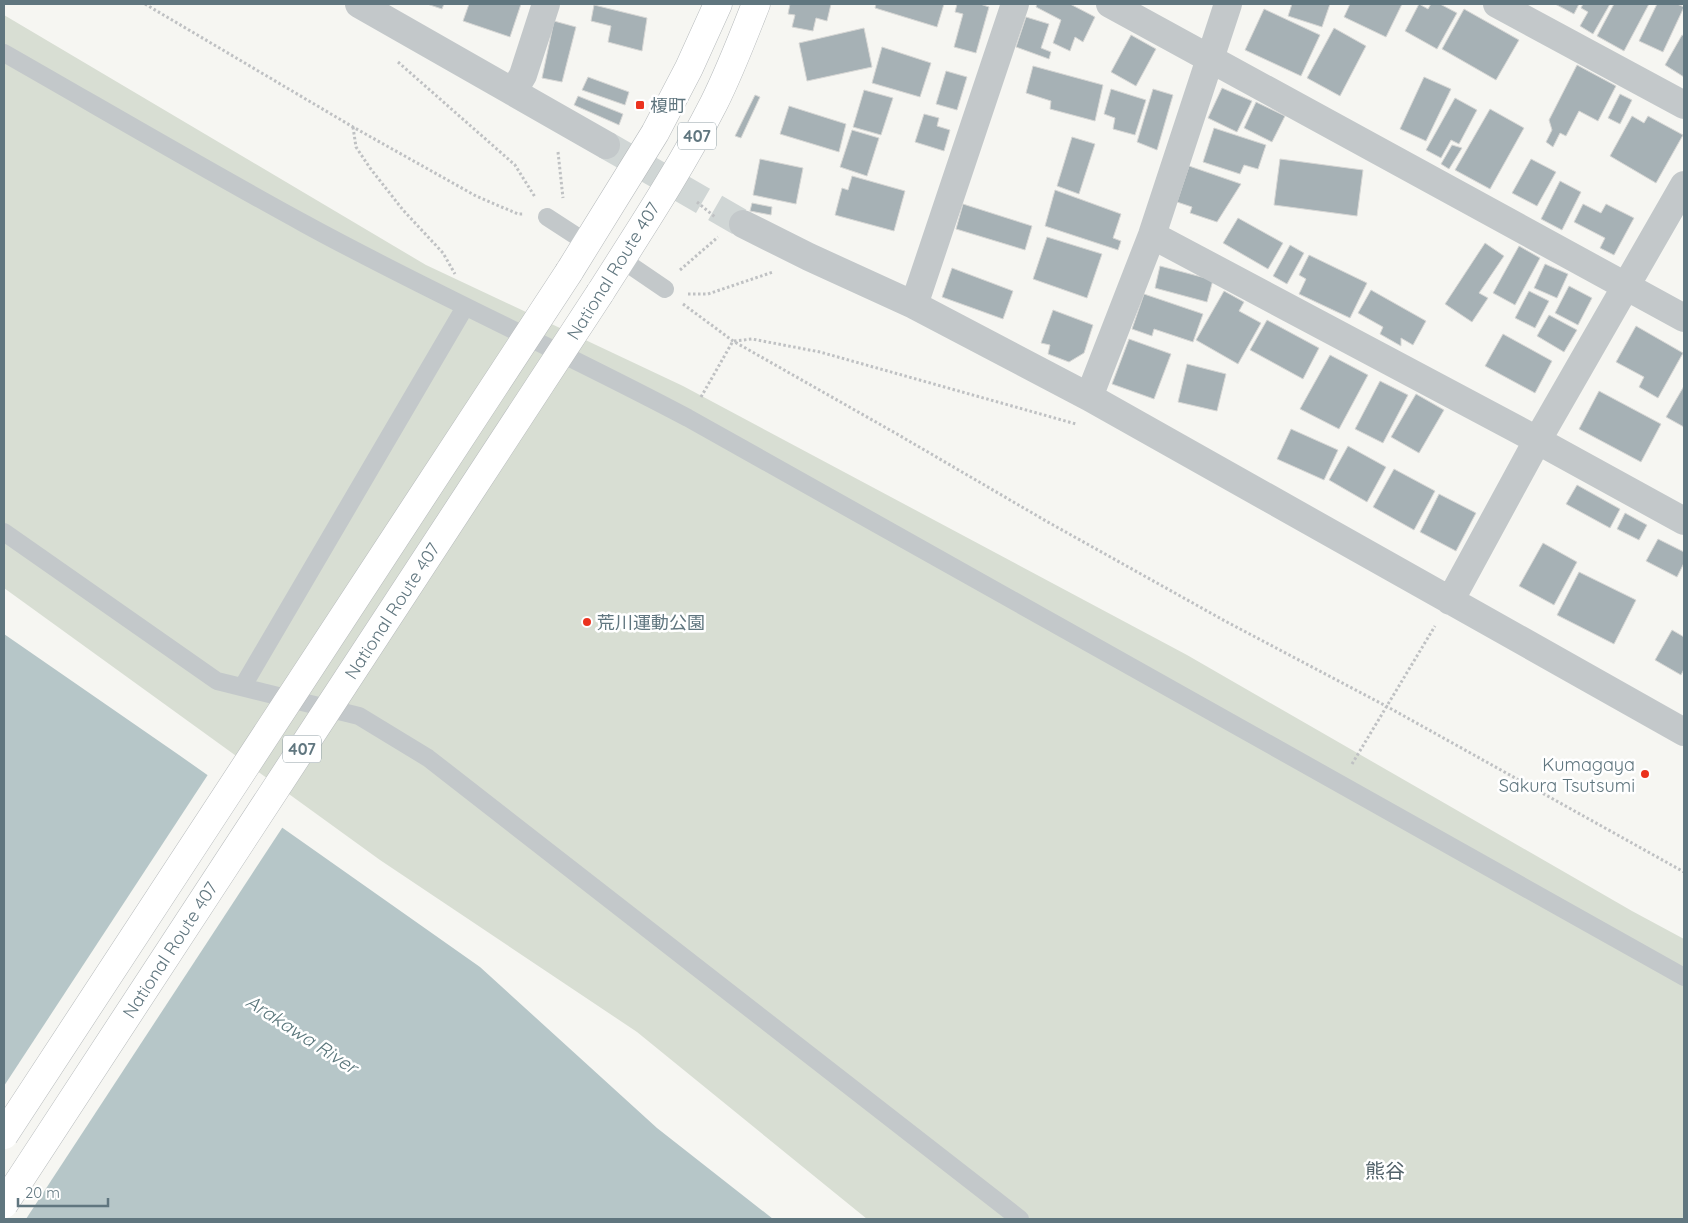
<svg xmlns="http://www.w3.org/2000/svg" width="1688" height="1223" viewBox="0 0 1688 1223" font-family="Quicksand,'Noto Sans JP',sans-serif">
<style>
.green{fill:#d8ded3}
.water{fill:#b6c6c8}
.pier{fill:#f6f6f2}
.building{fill:#a6b1b5;stroke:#d7d7d5}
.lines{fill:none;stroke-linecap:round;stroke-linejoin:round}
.street-tunnel{stroke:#d0d6d5;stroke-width:28;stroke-dasharray:28 14;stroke-linecap:butt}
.highway-casing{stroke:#b6babc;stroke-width:29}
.path{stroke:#bfc1c3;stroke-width:3;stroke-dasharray:2.5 2.5;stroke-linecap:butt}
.lane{stroke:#c3c8ca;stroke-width:18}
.street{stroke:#c3c8ca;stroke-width:28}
.highway{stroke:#fff;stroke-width:28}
.highway-bridge-casing{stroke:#b6babc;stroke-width:29;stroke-linecap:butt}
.highway-bridge{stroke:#fff;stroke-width:28}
.poi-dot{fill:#eb321e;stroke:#fff;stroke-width:2}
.labels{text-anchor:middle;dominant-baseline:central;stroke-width:5;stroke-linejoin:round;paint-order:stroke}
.shield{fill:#fff;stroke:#909fa5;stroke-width:1}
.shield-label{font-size:16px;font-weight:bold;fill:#60767f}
.poi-label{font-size:18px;fill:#60767f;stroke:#fff;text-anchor:start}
.street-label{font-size:18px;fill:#60767f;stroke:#fff}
.water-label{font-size:19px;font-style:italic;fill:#5a767b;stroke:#fff}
.quarter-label{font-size:20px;fill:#52626a;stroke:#fff}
</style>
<rect width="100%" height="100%" fill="#f6f6f2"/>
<!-- green -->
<path class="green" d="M4,15L426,265L683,386L1187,655L1632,911L1684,939V1219H867L637,1032L380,860L4,588Z"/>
<!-- water -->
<path class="water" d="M4,634L179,755L480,967L657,1128L773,1219H4Z"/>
<!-- pier -->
<path class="pier" d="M209,773L284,825L26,1219H4V1086Z"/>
<!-- building -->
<path class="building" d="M427,4H444L442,9Z
M469,4H521L510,37L463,21Z
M790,4H831L827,21L816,18L813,31L792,27L795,15L788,14Z
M876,4H944L937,27L875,8Z
M957,4H980L989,7L976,53L954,47L963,14L955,12Z
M1037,4H1070L1095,17L1083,42L1075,37L1070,51L1053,43L1061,20L1036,7Z
M1292,4H1330L1322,27L1288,16Z
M1350,4H1402L1386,37L1344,17Z
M1419,4L1428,9L1431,4H1440L1457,13L1437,49L1405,31Z
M1555,4H1579L1574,14Z
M1583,4H1610L1593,34L1580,26L1588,12L1581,8Z
M1614,4H1649L1624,51L1597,36Z
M1657,4H1677L1684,7L1663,52L1639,41Z
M594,5L647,18L642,51L608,42L611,26L591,21Z
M1264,9L1320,35L1301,76L1245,50Z
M1464,9L1519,40L1496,80L1442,49Z
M1026,17L1049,24L1041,48L1051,52L1049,59L1016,47Z
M554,21L576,27L562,82L542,78Z
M864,28L872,67L807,81L799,43Z
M1334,28L1366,46L1340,96L1307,78Z
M1131,35L1156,49L1136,86L1111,72Z
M1682,35L1684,36V77L1665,65Z
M882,47L931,63L920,97L872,83Z
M1577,65L1616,86L1598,121L1579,111L1566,136L1560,133L1553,147L1546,142L1552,130L1549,120Z
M1033,66L1103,85L1095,121L1050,109L1051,101L1026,93Z
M946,71L967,77L957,110L936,104Z
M588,77L629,92L625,105L582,90Z
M1424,77L1451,89L1426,141L1400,129Z
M1222,88L1252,101L1237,132L1208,118Z
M1111,89L1146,100L1135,135L1113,129L1115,118L1104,114Z
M1153,89L1173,95L1157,150L1137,142Z
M864,90L893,98L881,135L853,127Z
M1620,94L1632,100L1620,124L1608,118Z
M755,95L760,97L741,138L735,136Z
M578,96L623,114L619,125L574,105Z
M1455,98L1477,110L1459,144L1451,140L1441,158L1426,150Z
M1256,102L1285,116L1272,142L1244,128Z
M789,106L846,124L839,152L780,134Z
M1490,109L1524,128L1490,189L1455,170Z
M924,114L939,118L937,126L950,130L944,151L915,142Z
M1632,116L1644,123L1648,116L1683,135L1656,183L1610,156Z
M1214,128L1266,145L1258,169L1244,165L1240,174L1203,162Z
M852,130L879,138L867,176L840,167Z
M1072,137L1095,144L1079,194L1057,186Z
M1452,145L1462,148L1449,169L1441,164Z
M760,159L803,168L796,204L753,195Z
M1280,159L1363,170L1357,216L1274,205Z
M1531,159L1556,172L1537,206L1512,193Z
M1189,166L1241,184L1217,222L1190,213L1192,207L1177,202Z
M852,176L905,191L894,231L835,215L842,188L848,190Z
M1560,181L1581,192L1562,230L1541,219Z
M1055,190L1121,214L1113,238L1121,241L1118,250L1045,226Z
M752,203L772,207L771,215L750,211Z
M963,204L1032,226L1025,250L956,229Z
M1583,204L1601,213L1606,204L1634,218L1614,255L1600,248L1605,238L1574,222Z
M1238,218L1283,243L1268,269L1223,243Z
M1047,237L1102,254L1087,298L1033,279Z
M1485,243L1504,256L1479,293L1488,298L1472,322L1445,304Z
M1290,245L1304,253L1287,284L1273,276Z
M1519,246L1540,258L1515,305L1493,293Z
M1309,255L1367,283L1350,318L1299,294L1306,279L1299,275Z
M1545,264L1568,274L1557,298L1534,288Z
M1160,266L1213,280L1207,302L1155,288Z
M952,268L1013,291L1003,319L942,297Z
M1569,286L1592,298L1578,325L1555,313Z
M1371,290L1426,321L1413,345L1401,338V346L1380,334L1383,327L1358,313Z
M1224,291L1244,302L1239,311L1261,323L1238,364L1196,340Z
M1529,291L1549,301L1535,328L1515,318Z
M1144,294L1203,314L1193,342L1154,329L1152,336L1132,329Z
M1053,310L1093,325L1084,353L1069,362L1048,354L1050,345L1041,343Z
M1549,315L1577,330L1564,352L1537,336Z
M1267,320L1319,348L1303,379L1250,350Z
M1636,326L1683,353L1658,398L1639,387L1644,377L1616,362Z
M1503,334L1552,361L1535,393L1485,366Z
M1129,339L1171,354L1154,399L1112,384Z
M1330,355L1368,375L1339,429L1300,409Z
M1187,364L1226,374L1217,411L1178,402Z
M1380,381L1408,395L1383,443L1355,429Z
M1684,386V427L1666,417Z
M1599,391L1661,424L1641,462L1579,429Z
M1416,394L1444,410L1419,453L1391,437Z
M1291,429L1338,450L1324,480L1277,459Z
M1348,446L1386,467L1367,502L1329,480Z
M1394,469L1435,491L1414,530L1373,507Z
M1577,485L1620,509L1610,528L1566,504Z
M1439,494L1476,513L1456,551L1420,532Z
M1625,513L1647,525L1639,540L1617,529Z
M1658,539L1684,552V563L1677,577L1646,561Z
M1543,543L1577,562L1554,605L1519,586Z
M1579,572L1636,600L1614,644L1557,615Z
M1672,630L1684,637V669L1681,675L1655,660Z"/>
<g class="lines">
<!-- street-tunnel -->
<path class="street-tunnel" d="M606,145L743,224"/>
<!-- highway casing -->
<g class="highway-casing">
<path id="highway" d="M569,272L655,133L689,68L718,4
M600,293C640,230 681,168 714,103C730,71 743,37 756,4"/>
</g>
<!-- path -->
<path class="path" d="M145,4L353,127L476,196L518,214H524
M398,62L515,165L535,197
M353,127L356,147L370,168L403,210L443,253L455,274
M558,152L563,198
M697,202L715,217
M680,270L718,237
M688,294H708L773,272
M683,304L733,341L897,434L1046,521L1225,621L1386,706L1684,872
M734,341L752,339L820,352L1076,424
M701,397L733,341
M1352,764L1435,626"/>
<!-- lane -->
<path class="lane" d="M4,53C104,110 204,169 305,224C431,293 562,351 688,418L1684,977
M547,217L587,243
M621,259L665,289
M4,532L217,681L359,716L428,758L1020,1219
M243,686L465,307"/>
<!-- street -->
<path class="street" d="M359,4L606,145
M1110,4L1684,318
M1497,4L1684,105
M513,92L523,75L546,4
M743,224L809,257L914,305L1089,397L1684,732
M1152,235L1524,433L1684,521
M914,305L1015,4
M1089,397L1152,235L1228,4
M1450,601L1537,441L1684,185"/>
<!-- highway -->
<use href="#highway" class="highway"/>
<!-- highway-bridge casing -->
<g class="highway-bridge-casing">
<path id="highway-bridge" d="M4,1135L569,272
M4,1204L600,293"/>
</g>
<!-- highway-bridge -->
<use href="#highway-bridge" class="highway-bridge"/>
</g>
<!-- markers -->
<g class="poi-dot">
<rect x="635" y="100" width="10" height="10" rx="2.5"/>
<circle cx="587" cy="622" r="5"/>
<circle cx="1645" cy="774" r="5"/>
</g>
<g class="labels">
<!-- shield labels -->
<g class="shield">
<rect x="678" y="122.5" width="38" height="27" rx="4"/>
<rect x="283" y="735.5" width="38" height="27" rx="4"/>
</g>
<g class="shield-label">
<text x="697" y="136">407</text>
<text x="302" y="749">407</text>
</g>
<!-- poi labels -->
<g class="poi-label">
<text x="650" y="105">榎町</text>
<text x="597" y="622">荒川運動公園</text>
<text x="1635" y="764" text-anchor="end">Kumagaya<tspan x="1635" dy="21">Sakura Tsutsumi</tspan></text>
</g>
<!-- street labels -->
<g class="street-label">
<text transform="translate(613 271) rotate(-58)">National Route 407</text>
<text transform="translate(392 611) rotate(-57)">National Route 407</text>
<text transform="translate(170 950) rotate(-57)">National Route 407</text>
</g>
<!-- water labels -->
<g class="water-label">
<text transform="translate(302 1034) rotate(33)">Arakawa River</text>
</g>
<!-- quarter labels -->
<g class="quarter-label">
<text x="1385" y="1170">熊谷</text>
</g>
</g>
<!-- border -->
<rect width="1688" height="1223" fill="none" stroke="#60767f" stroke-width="10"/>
<!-- scale -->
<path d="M18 1198v8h90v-8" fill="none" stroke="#60767f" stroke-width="2.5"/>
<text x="25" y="1198" font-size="15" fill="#60767f" stroke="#ffffff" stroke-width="4" paint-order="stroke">20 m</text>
</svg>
